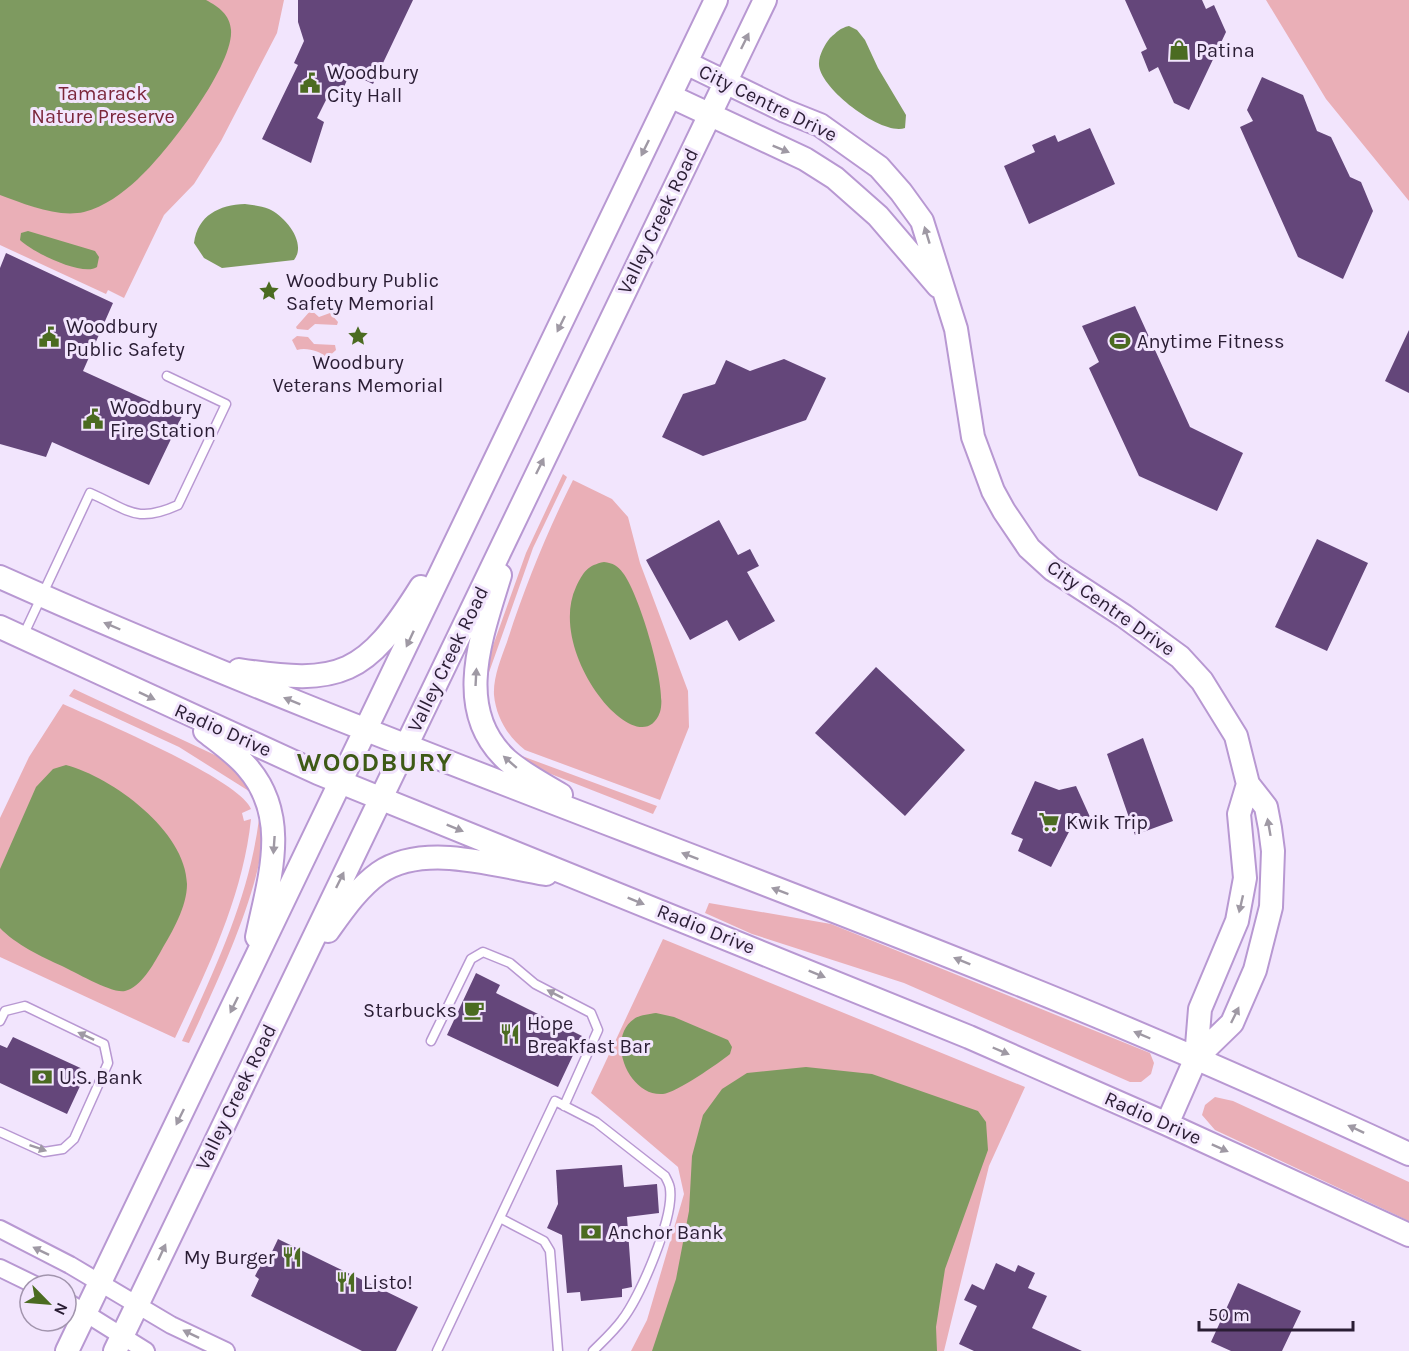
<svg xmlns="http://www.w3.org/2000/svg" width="1409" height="1351" viewBox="0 0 1409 1351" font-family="Karla,sans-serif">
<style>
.green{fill:#eaafb7}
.water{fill:#7e9a60}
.building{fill:#64467a}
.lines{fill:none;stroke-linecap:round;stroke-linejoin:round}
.lane-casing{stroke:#b898d2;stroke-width:11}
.street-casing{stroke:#b898d2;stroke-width:20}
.secondary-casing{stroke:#b898d2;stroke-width:26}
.lane{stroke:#fff;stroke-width:8}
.street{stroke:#fff;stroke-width:16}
.secondary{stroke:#fff;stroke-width:22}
.oneway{fill:#9f99a4}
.labels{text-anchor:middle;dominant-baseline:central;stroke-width:6;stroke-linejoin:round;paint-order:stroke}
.poi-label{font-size:20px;fill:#2a1d34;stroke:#f2e5fd;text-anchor:start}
.park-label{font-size:20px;fill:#7b263a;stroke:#f2e5fd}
.street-label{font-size:20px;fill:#2a1d34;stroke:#f2e5fd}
.district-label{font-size:26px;font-weight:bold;letter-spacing:1.5px;fill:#3e5a16;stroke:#f2e5fd}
</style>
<rect width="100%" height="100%" fill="#f2e5fd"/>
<!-- green -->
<path class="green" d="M0,0H284L277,33L221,141L194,184L164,215L124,298L108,290L106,294L0,245Z
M1266,0H1409V201L1326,99Z
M311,310L319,317L330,313L338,322L337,325L315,324L308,330L297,329L296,327Z
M297,336L308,337L314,344L335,345L336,350L327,358C321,351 306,347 297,350L292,340Z
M563,474L567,477L533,548L487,678L486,671L490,654L526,553Z
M573,480L612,499L628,517L640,563L688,691L689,727L660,800L525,750C508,737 496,717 494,695C493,678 501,658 507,642C525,586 547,532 573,480Z
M74,689L217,756L242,777L252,793L179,747L69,696Z
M63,704C98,720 239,779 251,809L242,813L244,821L251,819C243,896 208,968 175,1038L0,957V818L29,757Z
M517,754L530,759L657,806L653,814L538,769Z
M262,818C271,872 213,991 189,1043L182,1041C215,969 249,898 259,819Z
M709,903L831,924L1150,1053L1154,1063L1151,1074L1141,1082H1130L904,983L752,934L705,913Z
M663,939L1025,1087L989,1166L944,1351H631L647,1320L684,1194L678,1167L591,1093Z
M1215,1097L1233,1101L1409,1182V1221L1215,1130L1202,1115L1205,1105Z"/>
<!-- water -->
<path class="water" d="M0,0H206C219,7 230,15 231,30C234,66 165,155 138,179C123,193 104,207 84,212C57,218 25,204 0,195Z
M849,26L857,30L865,40L878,68L906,115L905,128C883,137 817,87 819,63C819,55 825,44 830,38C837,32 840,28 849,26Z
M245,204C253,205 262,206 269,209C286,217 307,243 294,260L222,268L204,258L194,243C198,215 219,205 245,204Z
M28,231L95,251L99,257L97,267C83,277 32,252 20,240L21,233Z
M604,562C613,563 618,566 623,573C639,593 668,689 660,712C640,768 545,654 576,587C583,572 588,565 604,562Z
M66,765C112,777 186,831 187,884C187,907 172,932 161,951C153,965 141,987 125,991C112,994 75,972 62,966C42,957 15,944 0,928V869L36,787L53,769Z
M656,1013L674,1017L728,1040L732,1047L730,1054C719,1063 676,1093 663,1094C629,1097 605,1039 634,1019C639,1015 650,1014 656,1013Z
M806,1067L872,1074L978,1111L986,1122L988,1150L945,1269L936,1327L937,1351H652L676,1279L689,1211L692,1156L703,1115L722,1089L747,1073Z"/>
<!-- building -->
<path class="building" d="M298,0H413L373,84L350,73L344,87L333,86L317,118L324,122L311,163L262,139L298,65L294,63L304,41L298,22Z
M1125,0H1202L1206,9L1214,5L1226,32L1189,110L1174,103L1158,67L1149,72L1141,52L1147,49Z
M1262,77L1303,95L1317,131L1331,137L1350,177L1361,182L1373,211L1343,279L1298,257L1240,127L1253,121L1247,110Z
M1090,128L1115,184L1029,224L1004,166L1035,152L1032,145L1055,135L1058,142Z
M6,253L113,303L83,371L182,416L149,485L52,442L46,457L0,444V268Z
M1135,306L1190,427L1243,453L1217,511L1139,476L1089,368L1099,362L1082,326Z
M1409,330V393L1385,381Z
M784,359L826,378L806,420L703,456L662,437L683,394L715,384L726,360L750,371Z
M719,520L738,555L750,549L759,566L747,572L775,621L739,641L727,620L690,640L646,560Z
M1317,539L1368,563L1327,651L1275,627Z
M876,667L965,750L905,816L815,733Z
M1143,738L1173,821L1135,835L1107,754Z
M1035,781L1059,790L1076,786L1090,817L1072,826L1051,867L1018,851L1023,839L1011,834Z
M476,973L500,985L496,993L582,1036L558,1087L447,1035Z
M13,1037L87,1071L67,1114L0,1083V1045L7,1048Z
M622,1165L624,1187L657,1184L659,1213L627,1217L632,1287L622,1289V1297L581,1301L580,1292L567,1293L562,1235L547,1228L558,1204L556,1170Z
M278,1239L418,1307L396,1351H362L251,1296L259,1279L255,1276L265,1256L269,1258Z
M996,1263L1015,1272L1018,1265L1035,1273L1028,1288L1047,1296L1032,1328L1082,1351H974L959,1344L977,1306L964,1300L972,1284L984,1290Z
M1238,1283L1301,1311L1282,1351H1231L1211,1342Z"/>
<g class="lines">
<!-- lane casing -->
<g class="lane-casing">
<path id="lane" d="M23,636L90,493C129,510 136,524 178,505L226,404L167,376
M0,1021L5,1011L25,1006L104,1044L108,1063L74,1139L63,1149L44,1152L0,1132
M431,1041L471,959L483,952L510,963L535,984L591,1013L598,1030L564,1106
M500,1218L544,1241L550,1251L558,1351
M437,1351L555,1101L596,1122L665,1176C667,1180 670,1185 670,1189C674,1218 640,1297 622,1320C614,1331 603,1341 593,1351"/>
</g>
<!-- street casing -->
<g class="street-casing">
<path id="street" d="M0,1229L70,1265L171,1325L226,1351
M0,1268L35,1285
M66,1301L146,1351"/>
</g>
<!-- secondary casing -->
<g class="secondary-casing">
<path id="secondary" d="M686,63L785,111L820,125L879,167L901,192L922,221L956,329L973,437L993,491L1004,511L1029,548L1052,569L1124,616L1180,657L1202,681L1236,736L1248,784L1266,807L1270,828L1273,851L1271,907L1255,970L1232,1023L1196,1058
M670,96L805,159L835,178L878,216L938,286
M500,575C482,635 452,710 507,760C523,774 543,784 561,795
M0,577C333,726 678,846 1016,983C1149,1036 1279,1094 1409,1154
M0,627L318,773L969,1037L1167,1124L1409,1235
M239,670C341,686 366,675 421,587
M205,731C219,742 235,753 247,767C291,817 269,879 257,937
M328,931C343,910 358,888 379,873C424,842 496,866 546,874
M1167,1124L1196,1058L1200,1009L1237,921L1245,878L1239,814L1248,784
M67,1351L716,0
M115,1351L765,0"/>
</g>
<!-- lane -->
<use href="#lane" class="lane"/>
<!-- street -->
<use href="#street" class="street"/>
<!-- secondary -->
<use href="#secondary" class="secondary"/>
</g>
<!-- one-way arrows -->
<defs><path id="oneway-solid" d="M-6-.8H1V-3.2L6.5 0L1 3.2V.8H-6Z" transform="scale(1.5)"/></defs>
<g class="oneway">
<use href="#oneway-solid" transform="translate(745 41) rotate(-64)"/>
<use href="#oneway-solid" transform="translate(645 148) rotate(116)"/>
<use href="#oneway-solid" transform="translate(781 149) rotate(22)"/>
<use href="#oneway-solid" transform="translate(927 235) rotate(-107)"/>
<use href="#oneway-solid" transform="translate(561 324) rotate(116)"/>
<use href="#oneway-solid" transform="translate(540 466) rotate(-64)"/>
<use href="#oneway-solid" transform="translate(112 626) rotate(-157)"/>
<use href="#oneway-solid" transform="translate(410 639) rotate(115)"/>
<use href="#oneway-solid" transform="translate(476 677) rotate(-87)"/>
<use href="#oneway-solid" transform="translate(147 696) rotate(25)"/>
<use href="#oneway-solid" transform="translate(292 701) rotate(-158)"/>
<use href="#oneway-solid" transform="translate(510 762) rotate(-139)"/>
<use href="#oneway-solid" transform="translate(1269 827) rotate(-100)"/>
<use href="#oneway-solid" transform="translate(455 828) rotate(22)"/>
<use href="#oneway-solid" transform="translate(274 845) rotate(94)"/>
<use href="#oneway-solid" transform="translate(690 856) rotate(-159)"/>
<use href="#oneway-solid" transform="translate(340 880) rotate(-64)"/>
<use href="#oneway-solid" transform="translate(780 891) rotate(-159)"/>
<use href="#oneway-solid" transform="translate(636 901) rotate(22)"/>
<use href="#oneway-solid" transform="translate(1241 904) rotate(103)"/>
<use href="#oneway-solid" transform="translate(962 961) rotate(-158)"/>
<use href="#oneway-solid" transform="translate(817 974) rotate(22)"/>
<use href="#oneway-solid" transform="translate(555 994) rotate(-153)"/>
<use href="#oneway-solid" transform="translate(234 1005) rotate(116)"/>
<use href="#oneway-solid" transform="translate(1235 1015) rotate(-64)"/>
<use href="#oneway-solid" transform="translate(1142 1035) rotate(-157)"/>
<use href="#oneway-solid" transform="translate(86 1036) rotate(-155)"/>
<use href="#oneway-solid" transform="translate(1001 1051) rotate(23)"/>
<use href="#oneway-solid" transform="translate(180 1117) rotate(116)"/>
<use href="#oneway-solid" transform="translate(1356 1129) rotate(-155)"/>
<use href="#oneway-solid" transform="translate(38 1148) rotate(19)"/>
<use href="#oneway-solid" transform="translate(1220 1148) rotate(24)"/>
<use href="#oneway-solid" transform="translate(41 1251) rotate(-154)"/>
<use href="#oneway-solid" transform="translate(162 1252) rotate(-65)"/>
<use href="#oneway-solid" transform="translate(191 1334) rotate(-154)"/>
</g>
<!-- icons -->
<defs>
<g id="shop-bare" transform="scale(1.62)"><path d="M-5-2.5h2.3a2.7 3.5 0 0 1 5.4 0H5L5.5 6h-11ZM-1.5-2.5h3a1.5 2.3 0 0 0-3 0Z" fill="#4b6b21" stroke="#f2e5fd" stroke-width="2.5" paint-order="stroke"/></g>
<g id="civic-bare" transform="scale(1.62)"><path d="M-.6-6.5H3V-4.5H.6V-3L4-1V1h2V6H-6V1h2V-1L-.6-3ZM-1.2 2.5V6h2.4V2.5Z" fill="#4b6b21" stroke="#f2e5fd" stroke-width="2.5" paint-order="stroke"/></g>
<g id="sight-bare" transform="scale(1.62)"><path d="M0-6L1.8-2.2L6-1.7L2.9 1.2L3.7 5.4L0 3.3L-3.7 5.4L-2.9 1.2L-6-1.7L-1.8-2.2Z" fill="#4b6b21" stroke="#f2e5fd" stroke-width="2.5" paint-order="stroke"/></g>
<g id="stadium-bare" transform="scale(1.62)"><path d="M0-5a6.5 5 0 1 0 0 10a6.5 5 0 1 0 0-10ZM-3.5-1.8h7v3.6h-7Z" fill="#4b6b21" stroke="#f2e5fd" stroke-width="2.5" paint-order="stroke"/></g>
<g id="supermarket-bare" transform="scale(1.62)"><path d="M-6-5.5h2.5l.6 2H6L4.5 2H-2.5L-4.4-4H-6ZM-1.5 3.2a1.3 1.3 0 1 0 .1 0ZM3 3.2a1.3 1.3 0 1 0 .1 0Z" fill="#4b6b21" stroke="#f2e5fd" stroke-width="2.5" paint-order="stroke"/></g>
<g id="cafe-bare" transform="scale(1.62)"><path d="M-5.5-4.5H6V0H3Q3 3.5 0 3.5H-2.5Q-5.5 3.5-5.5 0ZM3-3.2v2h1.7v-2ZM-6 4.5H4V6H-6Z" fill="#4b6b21" stroke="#f2e5fd" stroke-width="2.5" paint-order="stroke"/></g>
<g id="restaurant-bare" transform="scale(1.62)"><path d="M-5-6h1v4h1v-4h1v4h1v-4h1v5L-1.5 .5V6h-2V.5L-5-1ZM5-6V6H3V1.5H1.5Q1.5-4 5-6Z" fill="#4b6b21" stroke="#f2e5fd" stroke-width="2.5" paint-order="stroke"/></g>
<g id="bank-bare" transform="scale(1.62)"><path d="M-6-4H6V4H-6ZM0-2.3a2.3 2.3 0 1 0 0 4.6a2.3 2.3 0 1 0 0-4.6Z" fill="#4b6b21" stroke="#f2e5fd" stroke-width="2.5" paint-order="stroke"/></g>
</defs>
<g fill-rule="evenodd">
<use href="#shop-bare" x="1179" y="50"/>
<use href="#civic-bare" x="310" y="83"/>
<use href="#sight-bare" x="269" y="291"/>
<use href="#sight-bare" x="358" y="336"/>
<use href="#civic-bare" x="49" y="337"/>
<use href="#stadium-bare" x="1120" y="341"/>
<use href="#civic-bare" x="93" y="419"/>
<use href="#supermarket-bare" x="1049" y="822"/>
<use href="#cafe-bare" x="474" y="1010"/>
<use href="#restaurant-bare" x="510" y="1034"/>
<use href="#bank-bare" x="42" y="1077"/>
<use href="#bank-bare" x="591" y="1232"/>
<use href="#restaurant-bare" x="292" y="1257"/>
<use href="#restaurant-bare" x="346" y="1282"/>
</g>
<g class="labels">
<!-- poi labels -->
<g class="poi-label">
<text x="1196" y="50">Patina</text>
<text x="327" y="72">Woodbury<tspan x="327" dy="23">City Hall</tspan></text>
<text x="286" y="280">Woodbury Public<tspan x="286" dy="23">Safety Memorial</tspan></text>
<text x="66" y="326">Woodbury<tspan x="66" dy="23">Public Safety</tspan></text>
<text x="1137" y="341">Anytime Fitness</text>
<text x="358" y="362" text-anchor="middle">Woodbury<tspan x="358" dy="23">Veterans Memorial</tspan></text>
<text x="110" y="407">Woodbury<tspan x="110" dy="23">Fire Station</tspan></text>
<text x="1066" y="822">Kwik Trip</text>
<text x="457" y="1010" text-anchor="end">Starbucks</text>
<text x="527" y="1023">Hope<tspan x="527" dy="23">Breakfast Bar</tspan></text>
<text x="59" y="1077">U.S. Bank</text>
<text x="608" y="1232">Anchor Bank</text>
<text x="275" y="1257" text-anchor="end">My Burger</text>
<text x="363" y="1282">Listo!</text>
</g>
<!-- park labels -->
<g class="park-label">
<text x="103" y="93">Tamarack<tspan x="103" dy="23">Nature Preserve</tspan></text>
</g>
<!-- street labels -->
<g class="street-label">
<text transform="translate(768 103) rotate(26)">City Centre Drive</text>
<text transform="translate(658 221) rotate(-64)">Valley Creek Road</text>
<text transform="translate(1111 608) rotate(35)">City Centre Drive</text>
<text transform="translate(448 659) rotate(-64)">Valley Creek Road</text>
<text transform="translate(223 730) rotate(24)">Radio Drive</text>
<text transform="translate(706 929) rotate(22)">Radio Drive</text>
<text transform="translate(236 1097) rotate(-64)">Valley Creek Road</text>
<text transform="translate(1153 1118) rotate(24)">Radio Drive</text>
</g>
<!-- district labels -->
<g class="district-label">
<text x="375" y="762">WOODBURY</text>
</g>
</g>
<!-- north arrow -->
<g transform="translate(48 1303) rotate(115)"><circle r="28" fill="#f2e5fd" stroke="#a295ad" stroke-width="1.5"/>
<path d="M0-4.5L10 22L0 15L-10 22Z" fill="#4b6b21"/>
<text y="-9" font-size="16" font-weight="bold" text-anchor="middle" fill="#2a1d34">N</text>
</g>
<!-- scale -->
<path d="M1199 1321v9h154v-9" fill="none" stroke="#2a1d34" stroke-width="3"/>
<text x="1208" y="1321" font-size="18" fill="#2a1d34" stroke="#f2e5fd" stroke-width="4.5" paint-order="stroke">50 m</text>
</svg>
